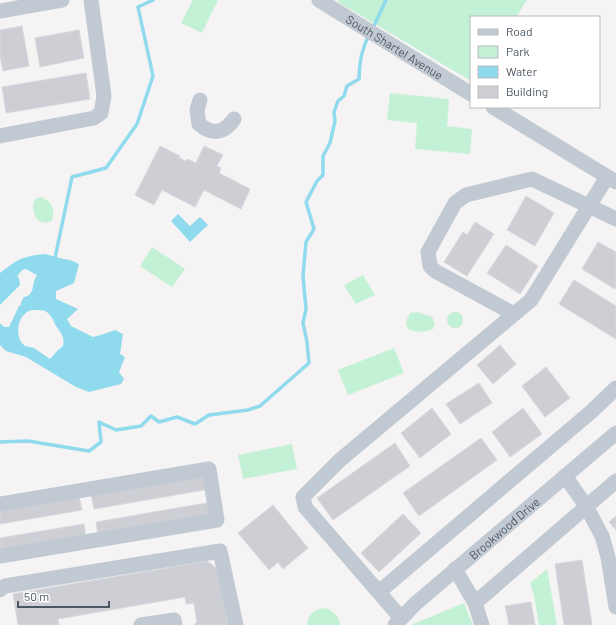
<svg xmlns="http://www.w3.org/2000/svg" width="616" height="625" viewBox="0 0 616 625" font-family="Barlow,sans-serif">
<style>
.green{fill:#c3f1d5}
.water{fill:#90daee;fill-rule:evenodd}
.lines{fill:none;stroke-linecap:round;stroke-linejoin:round}
.stream{stroke:#90daee;stroke-width:3.5}
.building{fill:#cdcfd5;stroke:#d7d9de}
.minor{stroke:#c1cad2;stroke-width:15}
.labels{text-anchor:middle;dominant-baseline:central;stroke-width:3;stroke-linejoin:round;paint-order:stroke}
.street-label{font-size:12px;fill:#4a5661;stroke:#fff}
</style>
<rect width="100%" height="100%" fill="#f5f3f3"/>
<!-- green -->
<path class="green" d="M193,0H218L202,33L181,23Z
M339,0H527L516,17H471V81L338,2Z
M390,93L449,99L447,126L472,129L470,154L415,149L417,123L387,120Z
M42,197C53,203 55,209 52,221C37,228 31,212 34,201L37,198Z
M152,247L185,269L172,287L140,266Z
M363,275L375,295L356,304L344,285Z
M447 320a8 8 0 1 1 16 0a8 8 0 1 1-16 0Z
M417,312L432,317L435,323L433,329C427,332 406,335 406,323C406,320 409,316 410,313Z
M394,348L404,373L348,395L338,370Z
M292,444L297,469L243,479L238,455Z
M547,569L557,625H539L534,595L530,583Z
M464,603L473,625H411Z
M325,608C334,611 339,616 340,625H307C308,614 315,609 325,608Z"/>
<!-- water -->
<path class="water" d="M178,214L190,226L200,217L208,225L190,242L171,221Z
M46,254C57,259 69,258 79,264L74,283L56,291V299L78,309L67,319L71,326L93,337L104,334L115,330L123,334L120,354L125,357L119,372L124,379L121,384L89,392L76,387L26,357L6,351L0,345V323L4,327H9L19,306L21,305V302L24,297C36,295 31,283 37,275L26,269L22,270L17,277L19,278L20,285L0,305V273C18,259 23,256 46,254ZM36,310C39,310 43,310 45,311C52,315 53,321 56,326C61,333 65,337 63,346L58,350L50,359L34,348L25,346C15,338 16,320 27,312C30,310 33,310 36,310Z"/>
<g class="lines">
<!-- stream -->
<path class="stream" d="M373,28L386,0
M55,258L72,177L106,168L137,124L153,76L138,7L153,0
M0,442L28,441L89,451L101,442L99,422L116,430L141,426L151,416L159,422L177,417L195,424L209,415L248,410L260,406L309,363L307,342L303,323L306,309L303,276L306,242L314,229L306,202L317,181L323,175V156L330,143L335,121L334,112L338,101L344,96L347,86L359,79C359,64 362,48 369,35"/>
</g>
<!-- building -->
<path class="building" d="M22,26L29,66L3,71L0,56V30Z
M79,30L84,58L40,67L35,38Z
M86,73L90,99L6,113L2,87Z
M160,146L180,156L179,158L186,161L187,159L196,163L204,146L223,155L217,166L221,168L219,173L250,189L241,209L204,190L195,207L162,190L154,205L135,195Z
M526,196L554,213L535,246L507,230Z
M475,222L494,234L467,276L444,262L463,232L467,235Z
M598,242L616,252V288L615,289L582,269Z
M506,245L538,266L520,294L487,273Z
M574,280L616,306V339L559,304Z
M500,345L516,364L493,384L477,365Z
M546,367L570,398L545,417L522,386Z
M479,383L492,403L460,424L446,404Z
M432,408L451,434L420,458L401,433Z
M523,408L542,434L510,457L492,432Z
M481,438L497,460L419,516L403,493Z
M395,443L410,466L333,520L317,498Z
M208,474L210,489L94,509L91,495Z
M79,496L82,510L0,524V510Z
M212,502L215,516L98,536L96,522Z
M273,505L308,548L283,569L278,562L269,570L238,533Z
M403,514L421,533L379,572L361,553Z
M616,516V530L609,522Z
M84,524L86,537L0,552V538Z
M582,560L592,625H564L555,564Z
M207,561L219,570L228,625H195L194,624L197,623L194,603L186,604L185,597L58,619L59,625H18L13,594Z
M531,602L535,625H509L505,606Z"/>
<g class="lines">
<!-- minor -->
<g class="minor">
<path id="s1" d="M319,0L471,94"/>
<path d="M0,11L62,0"/>
<path d="M200,100L197,110L199,124C212,135 224,134 234,119"/>
<path d="M493,107L616,182"/>
<path d="M0,136L94,118L101,113L104,96L91,0"/>
<path d="M514,314L435,271L430,266L428,252L455,203L466,195L532,179L616,219"/>
<path d="M565,476L586,506L602,536L608,557L616,607"/>
<path d="M0,504L209,469L217,520L0,556"/>
<path d="M455,569L475,603L482,625"/>
<path d="M0,590L5,586L220,551L236,625"/>
<path d="M379,592L592,411L616,388"/>
<path d="M475,603L616,481"/>
<path d="M401,618L305,507L303,497L340,460L531,300L607,177"/>
<path d="M141,625L174,620L175,625"/>
<path id="s2" d="M395,625L415,604L616,433"/>
</g>
</g>
<g class="labels">
<!-- street labels -->
<g class="street-label">
<text stroke="none"><textPath href="#s1" startOffset="89">South Shartel Avenue</textPath></text>
<text stroke="none"><textPath href="#s2" startOffset="146">Brookwood Drive</textPath></text>
</g>
</g>
<!-- legend -->
<rect x="470" y="16" width="130" height="92" fill="#ffffff" stroke="#b7bbc0"/>
<rect x="478" y="29" width="20" height="6" fill="#c1cad2" stroke="#b7bbc0"/>
<text x="506" y="36" font-size="12" fill="#4a5661">Road</text>
<rect x="478" y="46" width="20" height="12" fill="#c3f1d5" stroke="#b7bbc0"/>
<text x="506" y="56" font-size="12" fill="#4a5661">Park</text>
<rect x="478" y="66" width="20" height="12" fill="#90daee" stroke="#b7bbc0"/>
<text x="506" y="76" font-size="12" fill="#4a5661">Water</text>
<rect x="478" y="86" width="20" height="12" fill="#cdcfd5" stroke="#b7bbc0"/>
<text x="506" y="96" font-size="12" fill="#4a5661">Building</text>
<!-- scale -->
<path d="M18 601v6h91v-6" fill="none" stroke="#4a5661" stroke-width="2"/>
<text x="24" y="601" font-size="12" fill="#4a5661" stroke="#ffffff" stroke-width="3" paint-order="stroke">50 m</text>
</svg>
